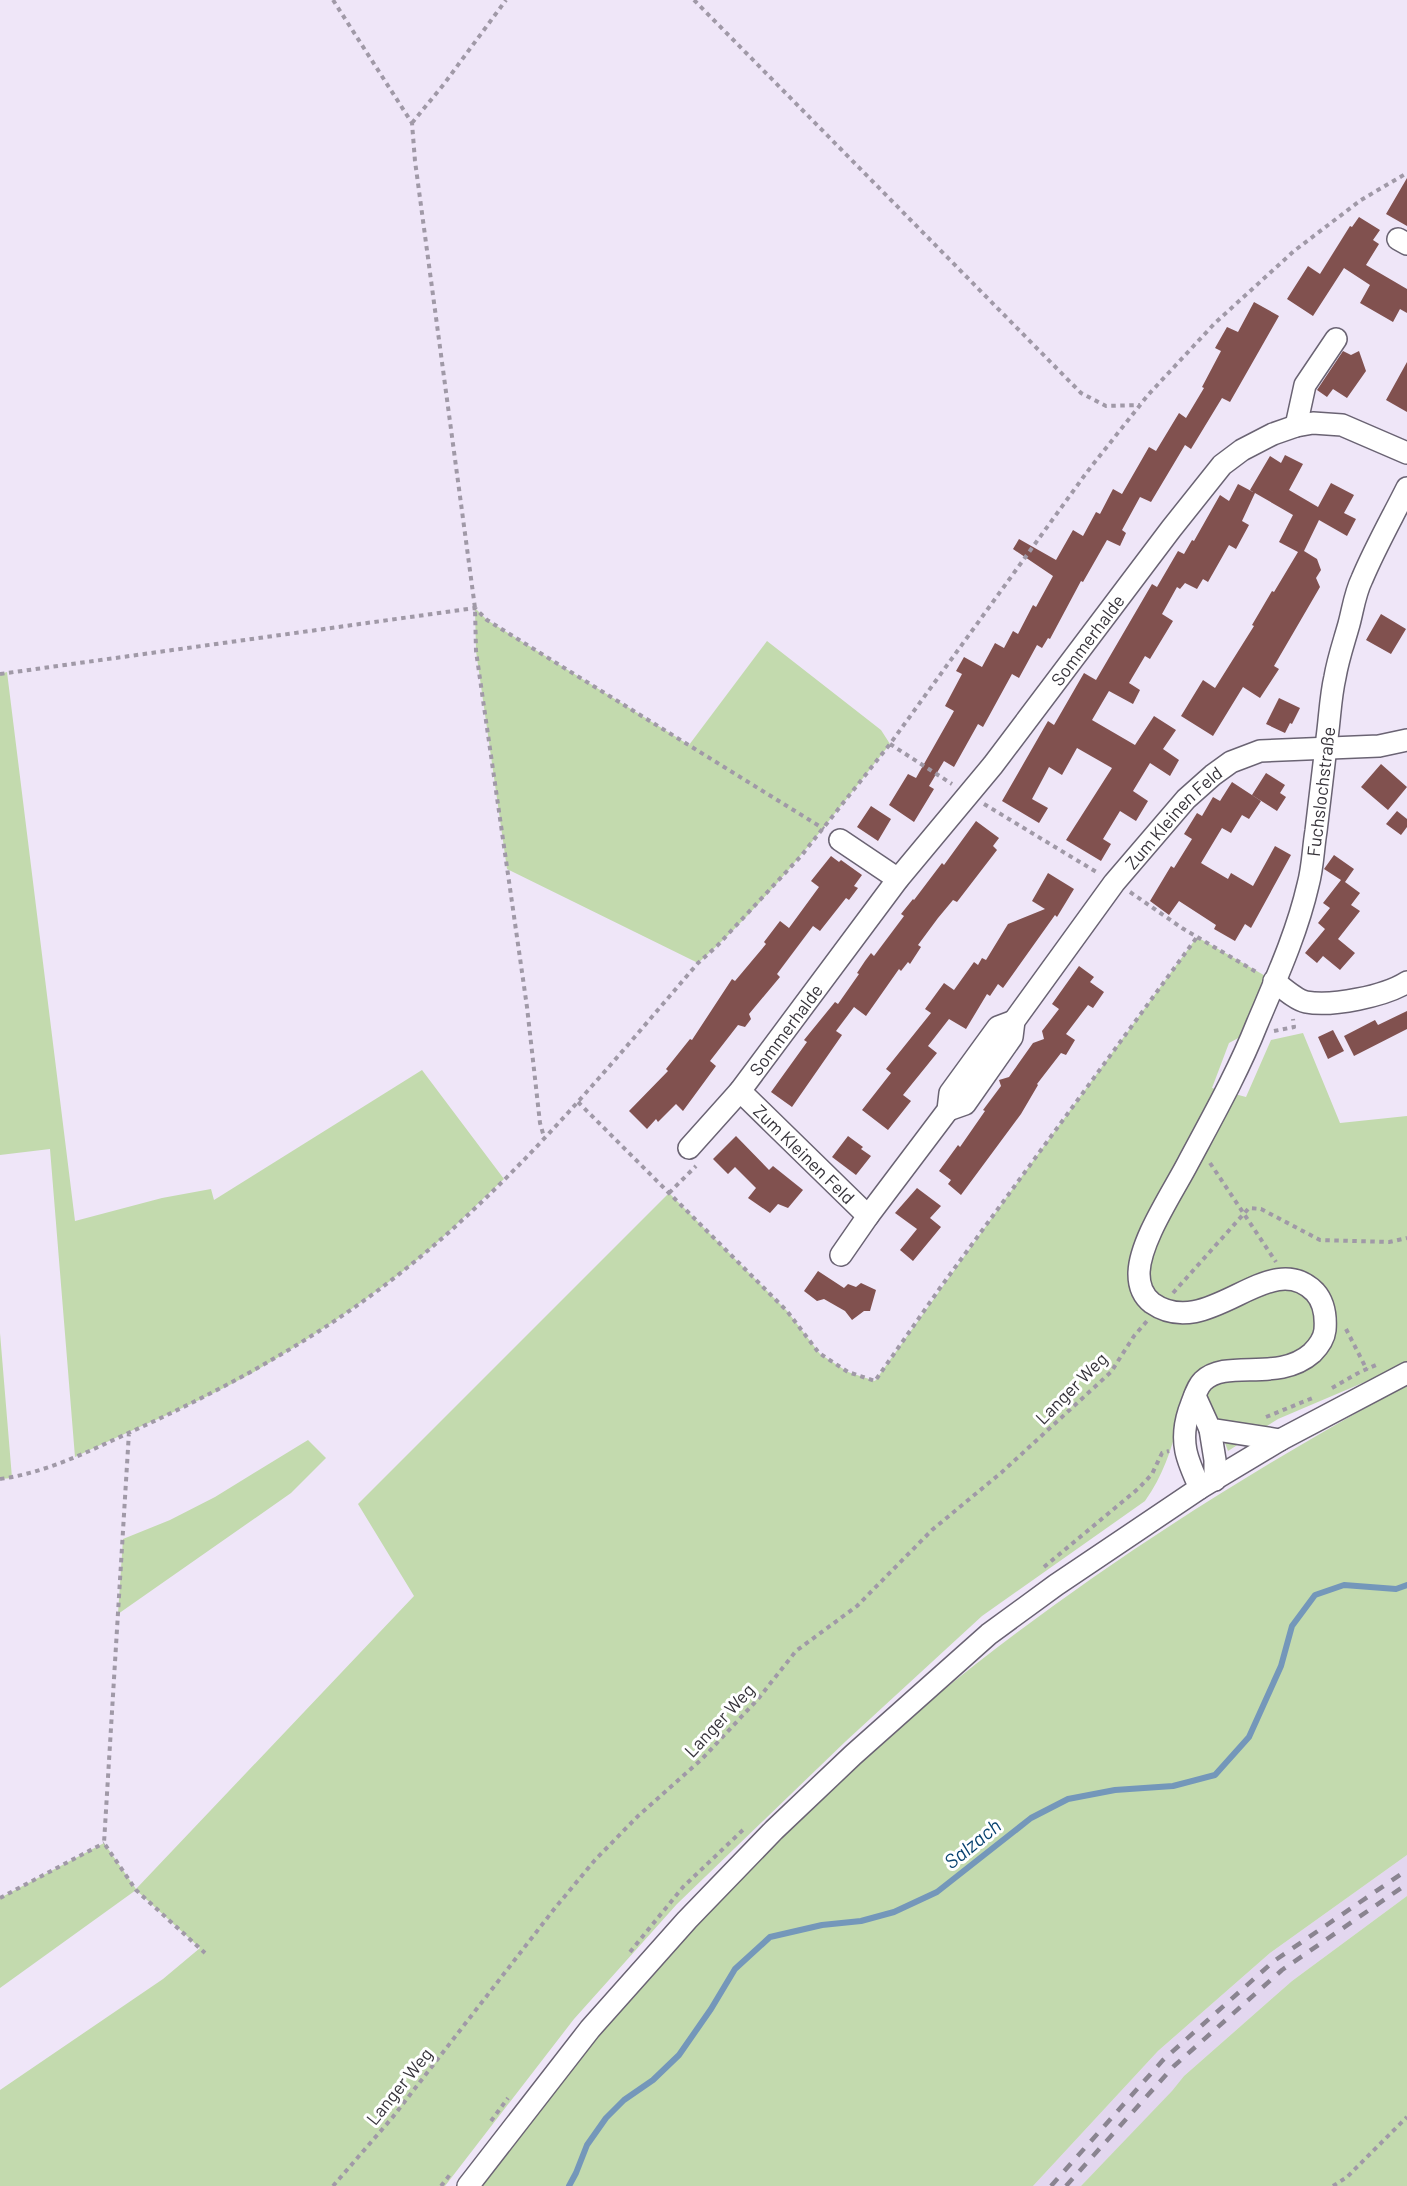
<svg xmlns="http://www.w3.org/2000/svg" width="1407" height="2186" viewBox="0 0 1407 2186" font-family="Barlow,sans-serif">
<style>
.built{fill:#e3d7ef}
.green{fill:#c3daae}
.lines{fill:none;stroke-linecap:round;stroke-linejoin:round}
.stream{stroke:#7497ba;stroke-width:6}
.building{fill:#81514f}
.minor-casing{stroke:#6a6373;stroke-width:24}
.path{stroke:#a099a7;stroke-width:4;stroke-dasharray:4.5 4.5;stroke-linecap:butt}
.minor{stroke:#fff;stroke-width:21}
.rail{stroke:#8a8490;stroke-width:4.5;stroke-dasharray:10 10;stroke-linecap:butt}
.labels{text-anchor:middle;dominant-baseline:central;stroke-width:6;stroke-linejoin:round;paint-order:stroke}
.street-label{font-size:18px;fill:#36333a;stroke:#fff}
.water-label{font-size:20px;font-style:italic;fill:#08426f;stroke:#fff}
</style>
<rect width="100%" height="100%" fill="#efe6f8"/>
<!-- built -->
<path class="built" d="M1407,1855V1896L1292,1981L1184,2076L1172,2092L1081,2186H1033L1158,2051L1270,1953Z"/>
<!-- green -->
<path class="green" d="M475,608L487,620L689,745L767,641L881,730L890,744C830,819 771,899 698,963L507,869L476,651Z
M7,672L75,1221L162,1198L211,1189L214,1200L422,1070L504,1179C472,1209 441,1241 407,1268C358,1306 305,1342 252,1373C195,1405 134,1428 75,1457L50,1149L0,1155V674Z
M1197,937L1274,981L1255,1029L1229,1043L1212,1088L1246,1097L1271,1040L1303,1033L1340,1123L1407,1116V1364L1278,1419L1228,1451L1214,1413L1179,1421C1171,1450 1163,1476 1145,1501L982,1616L846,1741L677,1904L574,2019L445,2186H0V2090L163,1979L200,1948L136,1890L0,1988V1898L104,1843L136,1889L414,1596L358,1504L669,1193L787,1311L820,1354L848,1372L875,1381L1009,1194Z
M0,1333L12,1478L0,1479Z
M1407,1373V1855L1270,1953L1158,2051L1033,2186H478C518,2135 558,2084 598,2034C645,1977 697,1923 749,1869C786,1832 822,1794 861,1760C1018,1620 1193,1504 1376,1402L1373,1391Z
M308,1440L326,1458L291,1493L118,1614L123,1539L170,1520L215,1497Z
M1407,1896V2186H1081L1172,2091L1184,2076L1292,1981Z"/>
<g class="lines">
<!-- stream -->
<path class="stream" d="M569,2186L576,2173L587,2145L606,2118L624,2100L653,2080L679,2055L711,2009L735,1969L770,1937L822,1925L861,1921L894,1912L937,1892L1031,1818L1068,1799L1115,1790L1173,1786L1215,1775L1249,1737L1281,1666L1292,1626L1315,1595L1344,1585L1396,1589L1407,1585"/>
</g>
<!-- building -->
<path class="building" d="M1407,178V226L1386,214Z
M1359,217L1380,230L1373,240L1379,244L1366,265L1407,289V313L1400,309L1393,322L1360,303L1370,285L1344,268L1313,316L1287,299L1308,266L1320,274L1350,226L1352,227Z
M1254,302L1279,316L1230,402L1222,398L1191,449L1185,445L1151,502L1140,497L1122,530L1126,533L1120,546L1107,540L1083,582L1081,581L1050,639L1048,638L1042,648L1037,645L1019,678L1012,674L983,727L978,724L954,767L944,761L929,786L934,789L914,822L889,805L908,774L916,778L954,711L945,706L962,674L956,671L964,657L982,667L995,643L1004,648L1013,631L1018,634L1033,605L1036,607L1053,576L1013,549L1019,539L1056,560L1073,530L1083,536L1096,512L1100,514L1113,489L1122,494L1149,447L1156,451L1179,413L1186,418L1204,388L1202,387L1221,351L1215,348L1227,327L1238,332Z
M1343,351L1351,355L1359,351L1366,371L1347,398L1333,389L1327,397L1317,390Z
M1407,362V412L1386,400Z
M1285,455L1303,464L1289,490L1318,507L1331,483L1354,495L1344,513L1356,519L1347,536L1319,520L1304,551L1317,559L1321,570L1316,578L1320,587L1274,666L1279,669L1260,698L1243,687L1213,736L1181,716L1203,680L1215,688L1254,626L1252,625L1272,591L1274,592L1298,552L1279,542L1293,515L1255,493L1242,521L1249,525L1236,549L1229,545L1208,582L1203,579L1197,589L1185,583L1180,589L1177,587L1162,614L1173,621L1150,659L1145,656L1129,683L1140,690L1133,704L1109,691L1092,720L1135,745L1154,716L1176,730L1163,749L1179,760L1170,776L1150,763L1133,791L1148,801L1136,821L1120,811L1103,839L1111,844L1101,861L1066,840L1112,768L1077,748L1062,775L1049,767L1032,799L1048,808L1039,823L1002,801L1048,721L1054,725L1084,673L1096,680L1152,584L1157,587L1178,551L1184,554L1192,540L1194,541L1220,495L1229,501L1238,484L1253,492L1250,490L1270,456L1281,463Z
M1381,614L1406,629L1391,654L1366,640Z
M1279,698L1300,708L1292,724L1290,723L1285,733L1266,724Z
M1381,764L1407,787L1388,810L1361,787Z
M1266,773L1285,785L1280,793L1286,797L1277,811L1252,795Z
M1232,782L1261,801L1249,819L1242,815L1231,833L1222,828L1201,863L1228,879L1231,873L1253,886L1275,846L1291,855L1251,928L1245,924L1235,941L1214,929L1216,925L1179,901L1169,915L1150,901L1171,866L1174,868L1192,839L1184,834L1197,813L1202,816L1213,797L1220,801Z
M871,806L891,819L878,841L857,827Z
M1397,811L1407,819V827L1401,835L1386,824Z
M976,821L999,838L993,846L997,850L957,902L953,900L938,918L918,945L921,947L910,964L908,962L901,971L899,969L866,1016L854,1007L836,1031L842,1035L792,1107L771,1092L807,1042L804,1040L835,1002L838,1004L859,974L857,973L865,961L871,953L874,956L904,916L901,914L913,899L914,900L942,863L944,865Z
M1334,855L1354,869L1345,882L1360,893L1351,905L1360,911L1338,939L1355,953L1340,970L1323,956L1317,963L1305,953L1325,929L1318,923L1330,908L1323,903L1341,880L1324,869Z
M831,856L839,862L841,860L862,875L854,886L858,888L849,900L846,898L820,931L813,926L777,974L780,977L749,1014L751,1019L745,1027L738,1025L710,1061L716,1066L683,1111L676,1104L658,1122L656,1119L647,1129L629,1111L668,1071L666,1069L690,1039L692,1040L732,979L735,981L766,944L764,942L780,921L789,928L819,887L811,881Z
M1048,873L1074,889L1057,917L1055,915L1003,988L998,984L990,996L987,994L966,1029L949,1019L928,1046L937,1053L903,1095L911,1101L888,1130L862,1110L891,1073L886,1069L931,1013L925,1009L944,983L954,990L974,962L978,965L982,958L986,960L1008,924L1045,909L1032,901Z
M1079,966L1094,977L1090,982L1104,992L1093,1008L1088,1005L1066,1034L1075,1040L1066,1055L1061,1053L1037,1084L1038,1085L1021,1114L961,1195L948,1184L951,1180L939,1171L958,1145L960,1147L985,1111L983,1110L1001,1086L999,1080L1009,1077L1033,1043L1044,1039L1042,1031L1059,1009L1052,1004Z
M1407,1011V1029L1354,1056L1344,1036L1375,1020L1378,1025Z
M1333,1030L1344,1051L1328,1059L1318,1037Z
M736,1136L769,1170L773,1166L803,1190L788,1208L778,1204L770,1213L748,1198L756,1188L735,1167L728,1174L713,1159Z
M848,1136L863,1147L861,1149L871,1156L856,1175L832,1157Z
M917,1188L941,1206L930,1218L941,1227L913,1261L900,1250L917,1229L895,1213Z
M818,1271L844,1288L848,1284L856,1287L861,1283L876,1290L870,1311H864L852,1320L845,1311L824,1299L817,1301L804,1291Z"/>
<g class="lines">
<!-- minor casing -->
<g class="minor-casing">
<g id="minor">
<path d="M1398,239L1407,244"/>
<path d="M1296,426L1305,385L1336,339"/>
<path d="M840,840L898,879"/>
<path d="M1274,981C1283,988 1296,1000 1306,1002C1332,1007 1385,996 1407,982"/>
<path id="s1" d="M740,1091L868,1216"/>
<path id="s2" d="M948,1110L965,1104L1012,1037L1014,1021L1114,883L1186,799L1213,775L1231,762L1260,751L1379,746L1407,740"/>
<path id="s3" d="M689,1148L740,1091L898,879L993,765L1171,529L1222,465L1242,450L1273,434L1296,426L1313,423L1342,425L1407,453"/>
<path d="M841,1255L868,1216L948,1110L950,1093L998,1027L1014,1021"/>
<path d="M1195,1396L1210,1429L1280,1440"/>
<path d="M1210,1429L1215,1460V1480"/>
<path id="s4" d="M1200,1488C1187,1460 1179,1442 1189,1411C1193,1401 1196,1388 1203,1381C1227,1358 1278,1383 1312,1353C1318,1347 1324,1339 1325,1330C1326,1317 1324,1302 1315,1292C1269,1245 1209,1343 1152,1303C1143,1296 1139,1286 1139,1274C1139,1242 1173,1192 1188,1163C1212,1118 1238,1072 1257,1024C1276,979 1297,933 1308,885C1313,867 1313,849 1316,831C1320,797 1324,764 1328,730C1330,713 1331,694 1335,677C1338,659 1344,642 1349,624C1353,609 1355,593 1362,579C1375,548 1392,518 1407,488"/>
<path d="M468,2186L590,2029L687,1920L774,1830L853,1755L989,1634L1056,1585L1200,1488L1280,1440L1407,1373"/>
</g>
</g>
<!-- path -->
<path class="path" d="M333,0L412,123L415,161L475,608L476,651L527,1007L540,1123L544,1137
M694,0L1081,393L1106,406L1140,405
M412,123L444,84L506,0
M0,674L475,608L487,620L824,829
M890,744L952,784
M984,804L1098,873
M1130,892L1182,928L1258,973
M1274,1031L1294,1027L1293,1019
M578,1102L787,1311L819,1353L848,1372L875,1381L940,1288L1197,937
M1210,1163L1276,1262
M669,1193L696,1166
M1173,1293L1249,1208L1261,1209L1320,1240L1389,1242L1407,1238
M1346,1329L1367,1370
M1332,1388L1360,1372L1376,1365
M1266,1417L1315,1397
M129,1432L104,1843L136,1890L205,1953
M0,1479C52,1472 101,1445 148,1424C240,1381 329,1331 408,1267C517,1179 607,1069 698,963L717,946L801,856L890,744L1087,472L1148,395L1215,323L1294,251L1361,200L1407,173
M1044,1567L1139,1488L1152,1474L1162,1453L1169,1451
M0,1898L104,1843
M630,1952L683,1887L745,1828
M491,2121L508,2098
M333,2186L392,2118L555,1908L595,1860L638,1816L702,1759L758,1699L796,1651L857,1606L932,1530L1002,1472L1111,1372L1134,1336L1147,1321
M441,2186L452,2172
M1333,2186L1347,2177L1407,2117"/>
<!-- minor -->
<use href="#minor" class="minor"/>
<!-- rail -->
<path class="rail" d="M1051,2186L1163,2060L1274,1961L1407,1870
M1066,2186L1174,2066L1282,1970L1407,1884"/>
</g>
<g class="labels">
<!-- street labels -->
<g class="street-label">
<text stroke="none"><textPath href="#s3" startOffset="646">Sommerhalde</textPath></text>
<text stroke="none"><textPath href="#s4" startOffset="1024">Fuchslochstraße</textPath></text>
<text stroke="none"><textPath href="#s2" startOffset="375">Zum Kleinen Feld</textPath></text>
<text stroke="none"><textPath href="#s3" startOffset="153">Sommerhalde</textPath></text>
<text stroke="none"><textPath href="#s1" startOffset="90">Zum Kleinen Feld</textPath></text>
<text transform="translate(1071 1388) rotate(-45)">Langer Weg</text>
<text transform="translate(719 1720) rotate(-47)">Langer Weg</text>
<text transform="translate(399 2086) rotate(-51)">Langer Weg</text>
</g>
<!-- water labels -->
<g class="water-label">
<text transform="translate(972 1843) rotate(-39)">Salzach</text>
</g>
</g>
</svg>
